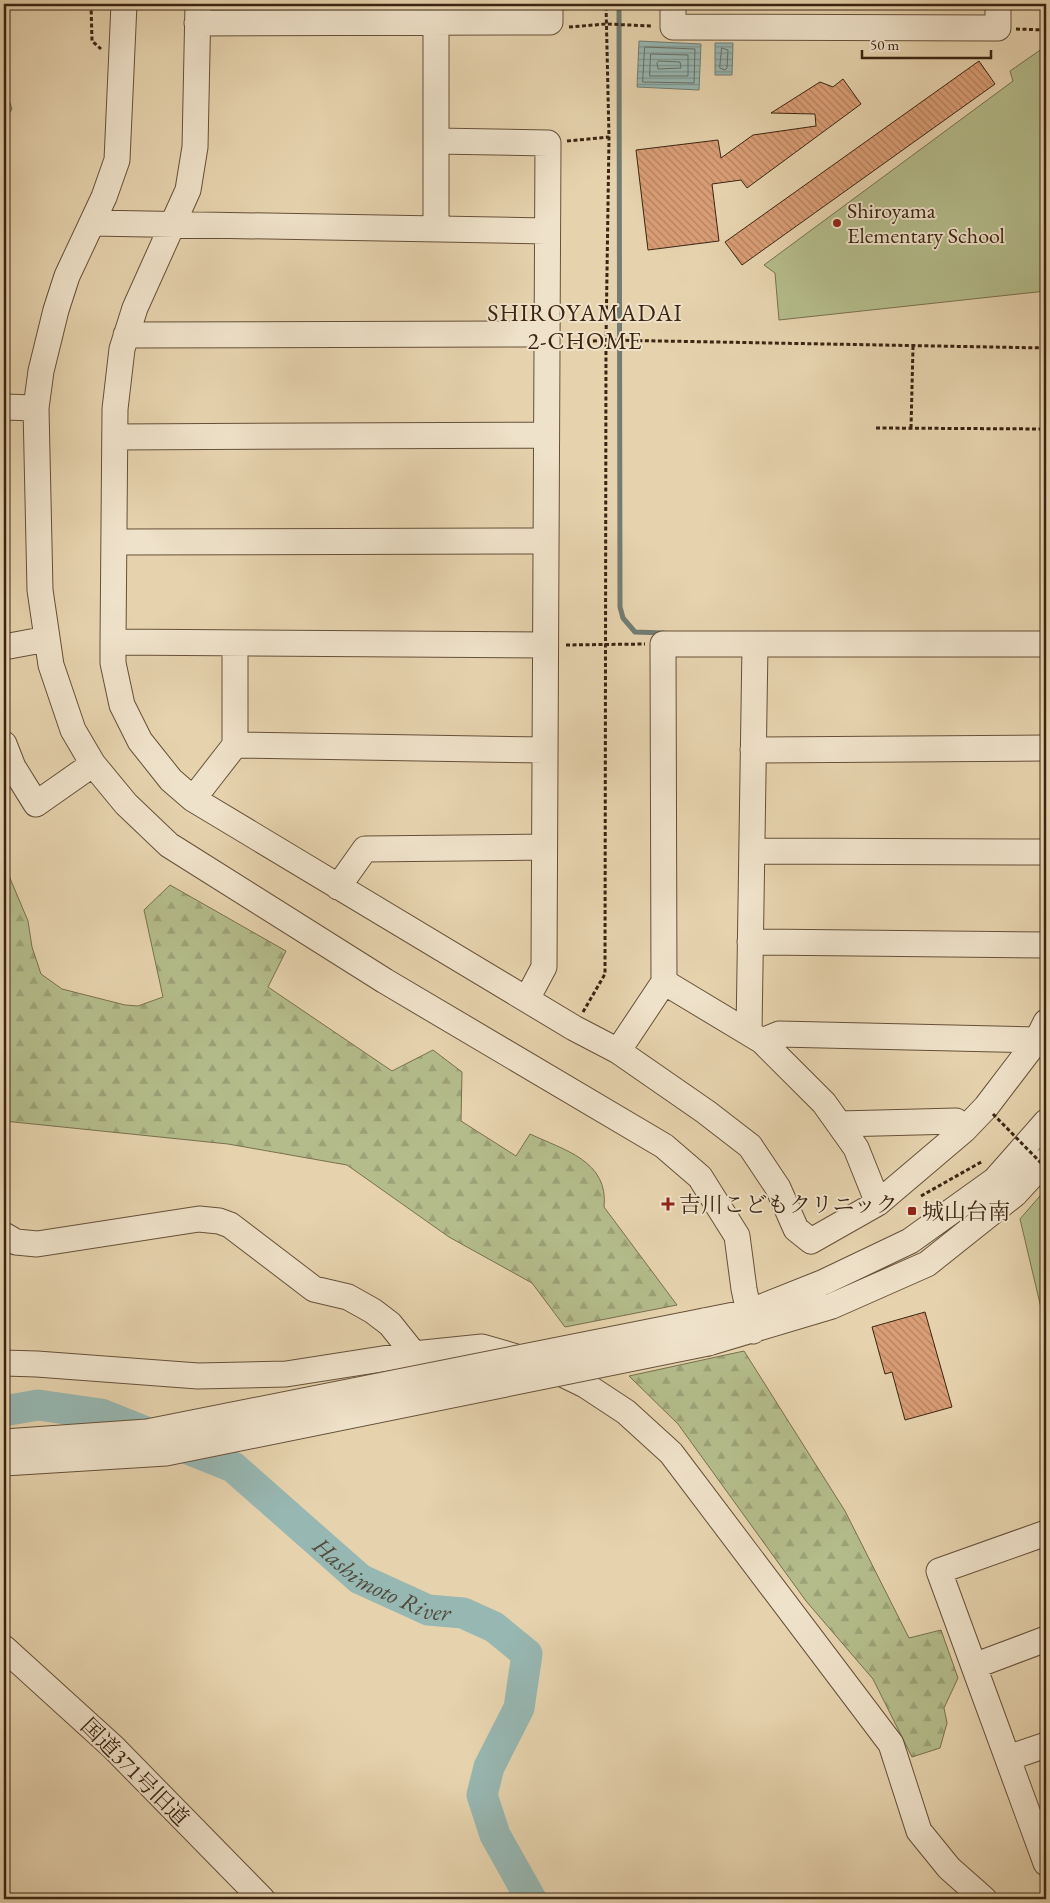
<svg xmlns="http://www.w3.org/2000/svg" width="1050" height="1903" viewBox="0 0 1050 1903" font-family="'EB Garamond','Noto Serif JP',serif">
<style>
.forest{fill:url(#forest-firs);stroke:#78704e}
.park{fill:#b4bc8b;stroke:#78704e}
.water{fill:url(#water-rules);stroke:#727c72}
.lines{fill:none;stroke-linecap:round;stroke-linejoin:round}
.shore{stroke:#696e62;stroke-width:1}
.stream{stroke:#727c72;stroke-width:5}
.river{stroke:#97b7b2;stroke-width:31}
.building{fill:url(#building-back-hatch);stroke:#3b2412}
.minor-casing{stroke:#665039;stroke-width:27}
.path{stroke:#3b2412;stroke-width:3;stroke-dasharray:4 2.5;stroke-linecap:butt}
.minor{stroke:#efe2ca;stroke-width:25}
.minor-bridge-casing{stroke:#665039;stroke-width:27;stroke-linecap:butt}
.path-bridge{stroke:#3b2412;stroke-width:3;stroke-dasharray:4 2.5;stroke-linecap:butt}
.minor-bridge{stroke:#efe2ca;stroke-width:25}
.poi-dot{fill:#8f2418;stroke:#efe2ca;stroke-width:2}
.labels{text-anchor:middle;dominant-baseline:central;stroke-width:4;stroke-linejoin:round;paint-order:stroke}
.poi-label{font-size:22px;fill:#3b2412;stroke:#efe2ca;text-anchor:start}
.street-label{font-size:22px;fill:#3b2412;stroke:#efe2ca}
.neighbourhood-label{font-size:24px;letter-spacing:1px;fill:#3b2412;stroke:#efe2ca}
.water-label{font-size:24px;font-style:italic;fill:#52493a;stroke:#efe2ca}
</style>
<defs>
<pattern id="forest-firs" width="22" height="20" patternUnits="userSpaceOnUse" patternTransform="scale(1.25)"><rect width="22" height="20" fill="#b4bc8b"/><path d="M5 1l3.5 6h-7zM16 11l3.5 6h-7z" fill="#9ca177"/></pattern>
<pattern id="water-rules" width="6" height="5" patternUnits="userSpaceOnUse" patternTransform="scale(1.25)"><rect width="6" height="5" fill="#97b7b2"/><path d="M0 2.5h6" fill="none" stroke="#7c958f"/></pattern>
<pattern id="building-back-hatch" width="6" height="6" patternUnits="userSpaceOnUse" patternTransform="scale(1.25)"><rect width="6" height="6" fill="#da9e76"/><path d="M-1 5l2 2M0 0l6 6M5-1l2 2" fill="none" stroke="#b2815f"/></pattern>
</defs>
<rect width="100%" height="100%" fill="#e6d3ae"/>
<filter id="stains"><feTurbulence type="fractalNoise" baseFrequency=".004" numOctaves="4"/><feColorMatrix values="0 0 0 0 .2 0 0 0 0 .09 0 0 0 0 .02 0 0 0 .5 -.17"/></filter>
<radialGradient id="worn" r=".72"><stop offset=".6" stop-color="#630" stop-opacity="0"/><stop offset="1" stop-color="#630" stop-opacity=".3"/></radialGradient>
<!-- forest -->
<path class="forest" d="M4,85L12,109L4,122Z
M4,864L28,921L32,947L41,974L62,989L125,1005L138,1006L163,997L144,910L170,885L286,951L268,987L392,1071L433,1050L462,1072L461,1121L516,1156L530,1134C564,1150 609,1161 604,1207L677,1305L565,1327L532,1283L449,1237L347,1165L228,1144L4,1121Z
M744,1351L845,1511L909,1638L941,1630L958,1678L944,1708L947,1723L940,1748L912,1757L873,1679L806,1601L678,1424L629,1376Z"/>
<!-- park -->
<path class="park" d="M1046,46V291L779,320L775,273L764,265L1013,81L1010,71Z
M1046,1189V1329L1020,1219Z"/>
<!-- water -->
<path class="water" d="M639,41L701,44L699,90L637,87Z
M715,43H733L732,75H715Z"/>
<g class="lines">
<!-- shore -->
<path class="shore" d="M645,47L695,49L694,83L643,82Z
M722,48L728,50L727,68L725,70L720,68Z
M651,54L688,55V76H650Z
M659,61L680,62L681,68L658,69L657,63Z"/>
<!-- stream -->
<path class="stream" d="M619,4L620,607L623,618L635,632L664,633"/>
<!-- river -->
<path class="river" id="s1" d="M4,1411L38,1405L101,1414L233,1467L360,1579L428,1610L463,1613L494,1627L527,1654L519,1708L489,1767L482,1795L495,1835L531,1899"/>
</g>
<!-- building -->
<path class="building" d="M979,61L995,84L742,265L725,242Z
M843,79L861,104L747,188L741,180L712,184L719,241L648,250L636,150L718,140L721,158L753,135L816,126L815,114L771,113L820,82L833,87Z
M925,1312L952,1407L905,1420L892,1372L885,1374L872,1327Z"/>
<g class="lines">
<!-- minor casing -->
<g class="minor-casing">
<path id="minor" d="M124,4L117,160L104,197L67,276L56,310L41,371L36,408L40,590L51,665L73,730L93,764L126,804L169,845L385,981L664,1146L700,1177L737,1236L744,1289L753,1331
M198,4L195,147L188,190L135,308L122,349L115,409L113,642V663L122,705L140,741L171,780L193,799L574,1028L618,1051L706,1112L750,1146L778,1188L796,1229L811,1241L878,1203L964,1130L986,1107L1037,1040L1046,1022
M673,4V27L998,28V4
M197,23L550,22V4
M436,141L548,143L544,967L527,999
M92,223L547,231
M436,229V21
M126,335L547,334
M4,407L36,408
M115,437L546,435
M114,542L546,541
M113,642L545,645
M4,647L47,639
M4,744L13,767L36,804L93,764
M235,745L545,750
M753,750L1046,748
M193,799L235,745V643
M752,851L1046,852
M338,887L365,849L544,847
M750,942L1046,945
M664,982L762,1041L824,1103L856,1148L878,1203
M749,1032L755,645
M762,1041L779,1034L1037,1040
M618,1051L664,982L663,644H1046
M839,1124L956,1121L964,1130
M4,1235L16,1242L37,1244L199,1219L219,1221L230,1225L314,1289L348,1297L373,1311L390,1324L414,1354
M704,1321L749,1312L824,1282L910,1241L995,1180L1046,1122
M708,1343L832,1306L927,1264L1015,1194L1046,1160
M4,1363L37,1364L198,1376L286,1374L414,1354L482,1347L544,1365L585,1385L626,1412L671,1453L891,1744L919,1831L949,1868L984,1899
M1046,1533L939,1571L1046,1863
M4,1648L113,1747L262,1899
M974,1666L1046,1639
M1008,1758L1046,1745"/>
</g>
<!-- path -->
<path class="path" d="M91,4L92,41L101,49
M569,27L606,24L652,26
M1016,29L1046,30
M567,141L609,137
M567,343L606,340L1046,348
M876,428L1046,429
M911,428L913,347
M566,645L645,644
M583,1012L605,974L606,340L609,137L606,4
M921,1196L983,1161"/>
<!-- minor -->
<use href="#minor" class="minor"/>
<!-- minor-bridge casing -->
<g class="minor-bridge-casing">
<path id="minor-bridge" d="M4,1442L147,1432L704,1321
M4,1463L166,1453L708,1343"/>
</g>
<!-- path-bridge -->
<path class="path-bridge" d="M993,1114L1046,1168"/>
<!-- minor-bridge -->
<use href="#minor-bridge" class="minor-bridge"/>
</g>
<!-- markers -->
<g class="poi-dot">
<circle cx="837" cy="223" r="5"/>
<path d="M665.5 1196.5h5v5h5v5h-5v5h-5v-5h-5v-5h5z"/>
<rect x="907" y="1206" width="10" height="10" rx="2.5"/>
</g>
<g class="labels">
<!-- poi labels -->
<g class="poi-label">
<text x="847" y="210">Shiroyama<tspan x="847" dy="25">Elementary School</tspan></text>
<text x="679" y="1204">吉川こどもクリニック</text>
<text x="922" y="1211">城山台南</text>
</g>
<!-- street labels -->
<g class="street-label">
<text transform="translate(135 1772) rotate(45)">国道371号旧道</text>
</g>
<!-- neighbourhood labels -->
<g class="neighbourhood-label">
<text x="585" y="312">SHIROYAMADAI<tspan x="585" dy="28">2-CHOME</tspan></text>
</g>
<!-- water labels -->
<g class="water-label">
<text stroke="none"><textPath href="#s1" startOffset="430">Hashimoto River</textPath></text>
</g>
</g>
<!-- margin -->
<rect width="1050" height="1903" fill="none" stroke="#e6d3ae" stroke-width="20"/>
<rect x="5" y="5" width="1040" height="1893" fill="none" stroke="#3b2412" stroke-width="2.5"/>
<rect x="10" y="10" width="1030" height="1883" fill="none" stroke="#3b2412"/>
<!-- scale -->
<path d="M862 50v8h129v-8" fill="none" stroke="#3b2412" stroke-width="2.5"/>
<text x="870" y="50" font-size="15" fill="#3b2412" stroke="#efe2ca" stroke-width="4" paint-order="stroke">50 m</text>
<rect width="100%" height="100%" filter="url(#stains)"/>
<rect width="100%" height="100%" fill="url(#worn)"/>
</svg>
